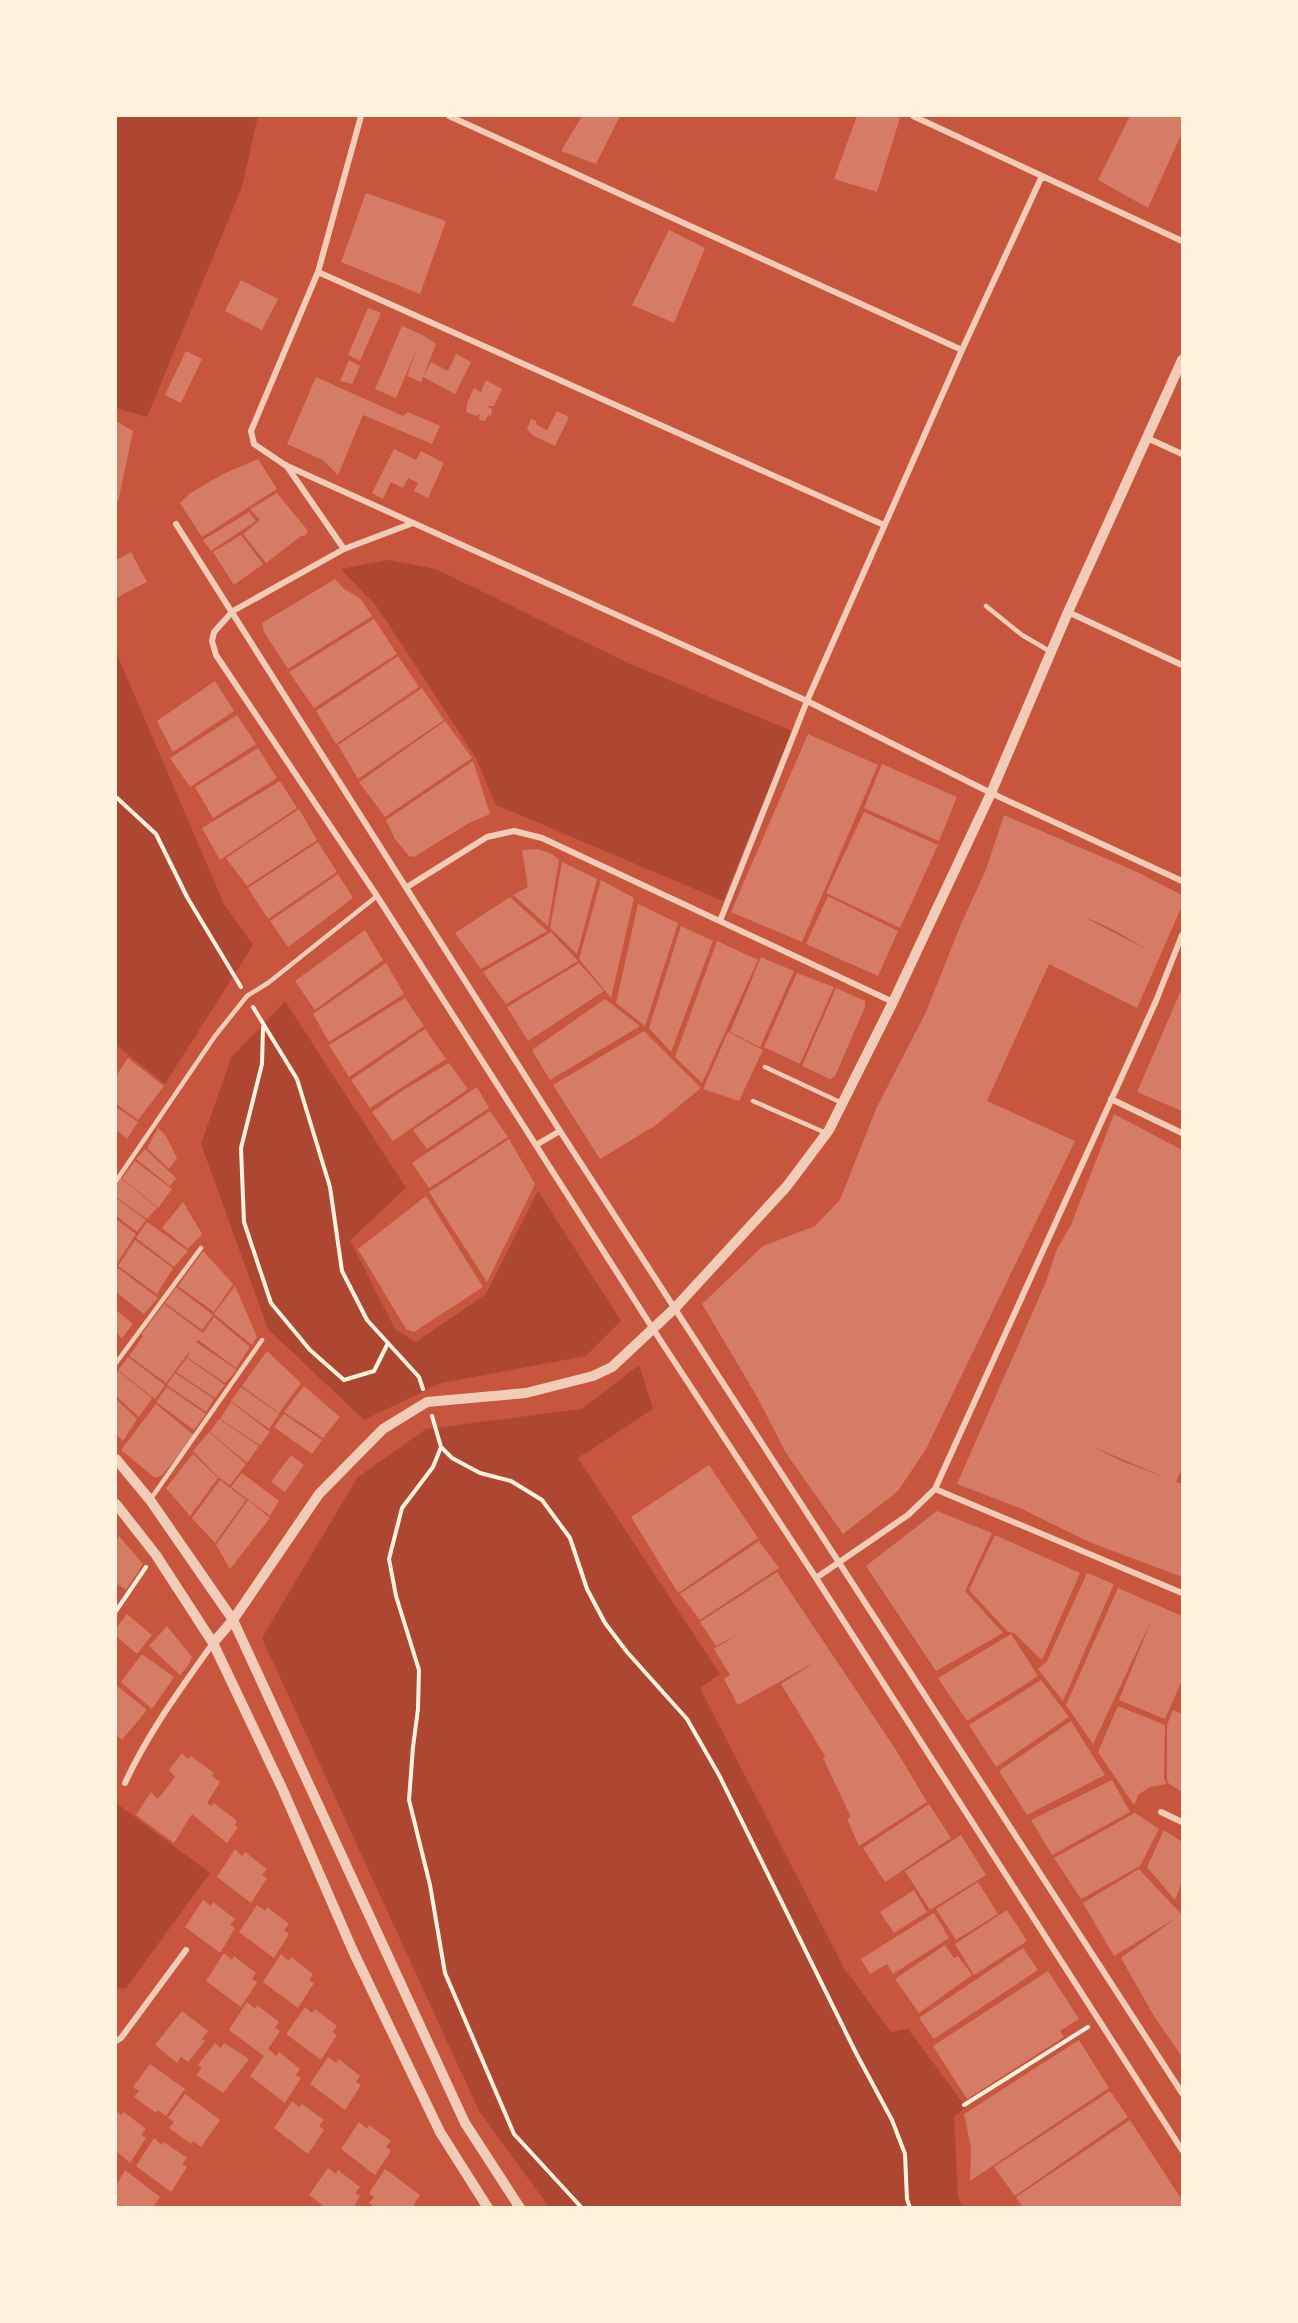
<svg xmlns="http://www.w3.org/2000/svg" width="1298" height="2323" viewBox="0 0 1298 2323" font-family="'PT Sans Narrow',sans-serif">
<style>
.green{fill:#ae4732}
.building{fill:#d67c66;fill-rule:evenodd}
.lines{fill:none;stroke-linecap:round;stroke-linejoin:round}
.path{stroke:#fff3e0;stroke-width:4}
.service{stroke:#f1ccb7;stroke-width:4.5}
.minor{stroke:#f1ccb7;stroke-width:6}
.tertiary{stroke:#f1ccb7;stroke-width:10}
</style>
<rect width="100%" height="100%" fill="#c8553d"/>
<!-- green -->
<path class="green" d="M116,116H258L242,187L147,417L116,408Z
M388,560L436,569L628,663L792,731L723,901L496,805L476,758L378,608L341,569Z
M116,652L224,904L253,945L165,1084L116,1045Z
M285,1001L406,1188L350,1240L395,1329L416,1342L486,1294L538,1191L621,1321L586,1356L441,1383L364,1420L268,1329L201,1144L231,1058Z
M639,1365L653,1409L578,1458L720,1674L700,1688L844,1968L891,2032L908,2029L966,2107L954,2117L958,2196L962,2207H549L479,2111L262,1638L357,1478L426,1429L582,1409Z
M116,1803L210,1873L126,1988H116Z"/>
<!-- building -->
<path class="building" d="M582,116H620L596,164L561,151Z
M857,116H895L900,118L877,192L834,179Z
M1130,116H1182V133L1148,208L1098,180Z
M366,193L446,221L420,294L341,262Z
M669,230L705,248L674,323L632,305Z
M241,280L278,299L262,330L225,311Z
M368,308L381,313L360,361L348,355Z
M402,326L423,335L436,344L421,382L407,376L418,346L396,398L375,389Z
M186,351L202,359L181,403L165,395Z
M456,354L471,362L455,394L423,377L431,362L448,371Z
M349,360L360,366L352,384L340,381Z
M316,377L403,416L408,412L440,426L432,444L363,415L338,475L323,460L287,444Z
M486,380L502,389L494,406H487L492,409L491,416L488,415L485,421L479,420L480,414L477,416L466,412L467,403L474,388L481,392Z
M557,411L569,417L555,446L532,435L527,429L531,419L536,421L537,425L547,430Z
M116,421L133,431L118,502H116Z
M394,449L416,460L421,451L444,463L428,498L414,491L418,483L408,478L403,488L391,482L383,499L372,493Z
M258,459L277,489L202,537L180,503L189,494L223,474Z
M277,493L308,531L306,535L301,536L266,563L243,534L260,520L250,509Z
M249,512L256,521L211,551L203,540Z
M241,535L263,564L234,585L213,552Z
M131,552L147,582L116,598V560Z
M335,579L344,589L360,598L372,616L288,669L264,632L262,623Z
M374,619L397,654L314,708L289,672Z
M398,656L419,687L336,744L316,711Z
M215,681L234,711L173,752L157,721Z
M422,688L444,720L358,779L338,745Z
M237,715L256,744L190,787L170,758Z
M445,721L472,758L385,817L359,782Z
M808,734L878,765L802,942L731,912Z
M258,748L277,778L213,818L195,787Z
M473,761L490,814L469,823L414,857L409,856L395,839L386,820Z
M882,764L957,797L939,841L864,808Z
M280,781L297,808L220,860L202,828Z
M299,809L317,840L247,886L226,858Z
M864,812L938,845L900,928L826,893Z
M1004,815L1135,871L1182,895V906L1137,1008L1049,964L987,1101L1075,1141L926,1449L898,1491L843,1534L786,1453L756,1395L702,1304L763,1246L815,1226L840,1200L876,1109L926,1012L961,924L985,872ZM1082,916L1110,928L1145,948H1144Z
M318,842L337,872L268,919L248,888Z
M538,849L552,854L559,860L548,926L513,895L528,887L522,850Z
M562,862L597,879L577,954L550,928Z
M338,874L353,898L288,947L270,921Z
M601,880L634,898L611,998L579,959Z
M828,896L898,931L878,976L806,944Z
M510,897L547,931L481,969L455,933Z
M638,904L678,923L645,1026L616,1003Z
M681,926L713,941L671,1052L649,1028Z
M365,930L383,960L315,1010L295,981Z
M551,932L578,961L506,1004L483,972Z
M717,941L758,960L702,1083L675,1057Z
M761,957L794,971L760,1047L730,1032Z
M386,963L404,994L329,1042L313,1014Z
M579,963L604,991L528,1041L507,1007Z
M797,973L834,987L800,1064L764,1047Z
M836,988L865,1001V1007L835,1076L830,1079L802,1066Z
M1182,988V1111L1137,1092Z
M405,998L424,1026L349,1077L329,1045Z
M605,999L640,1026L550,1080L532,1050Z
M425,1029L446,1059L370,1108L351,1080Z
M644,1031L701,1088L656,1125L600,1159L553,1085Z
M728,1032L763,1050L739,1101L703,1089Z
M128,1058L164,1086L138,1120L116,1104V1076Z
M449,1063L468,1089L393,1141L372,1112L403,1090Z
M477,1087L489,1108L427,1149L413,1130Z
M116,1107L138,1122L127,1139L116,1130Z
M490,1111L508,1137L429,1188L412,1163Z
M1114,1114L1182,1150V1467L1176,1482L1182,1484V1577L1089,1542L1022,1509L957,1484L1045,1284L1057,1249L1071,1225ZM1089,1445L1164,1477L1124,1462Z
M158,1128L166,1136L177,1158L169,1169L147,1148Z
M509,1139L535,1184L487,1282L429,1192Z
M145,1149L176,1178L170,1186L136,1159Z
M135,1161L172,1189L158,1208L122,1178Z
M121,1178L157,1208L147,1219L116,1197V1187Z
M426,1196L483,1287L414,1332L406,1329L358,1249Z
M116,1198L146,1220L137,1232L116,1216Z
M183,1202L202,1234L188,1249L162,1228Z
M116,1219L136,1234L116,1265Z
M147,1222L188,1251L174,1267L136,1238Z
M135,1240L173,1268L157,1294L118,1266Z
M203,1251L233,1284L214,1312L178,1286Z
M118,1268L158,1298L144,1314L116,1292V1271Z
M235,1286L257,1337L252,1345L214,1314Z
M176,1287L213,1315L202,1330L165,1303Z
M164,1304L203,1333L214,1317L250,1347L236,1368L198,1340L196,1342L237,1370L225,1383L187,1357L191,1349L166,1383L129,1356L143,1336L141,1335Z
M116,1310L133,1324L122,1338L116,1333Z
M267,1351L301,1383L279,1413L242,1386Z
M128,1357L165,1385L155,1399L118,1370Z
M187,1358L225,1385L215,1398L176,1372Z
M118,1371L152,1398L139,1417L116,1396V1374Z
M175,1373L214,1399L206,1412L167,1385Z
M304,1386L340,1417L323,1438L284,1412Z
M167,1387L206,1414L194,1430L156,1402Z
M241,1387L279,1414L269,1429L231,1401Z
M116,1399L137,1419L123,1441L116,1434Z
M231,1402L270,1432L260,1445L220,1419Z
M156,1404L195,1436L162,1475L155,1478L121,1450Z
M284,1414L322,1440L312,1454L274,1427Z
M219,1419L259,1446L247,1463L210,1432Z
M209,1432L246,1464L230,1485L219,1478L193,1451Z
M193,1454L218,1478L190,1516L166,1488Z
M291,1455L304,1465L285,1492L271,1482Z
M709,1465L758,1538L678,1593L631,1517Z
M242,1473L279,1501L270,1516L231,1487Z
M220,1480L246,1500L215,1543L192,1518Z
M248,1500L270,1518L230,1569L216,1545Z
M937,1511L992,1533L965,1591L1003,1633L936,1671L866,1566Z
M995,1535L1080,1573L1042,1660L1014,1633L1008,1632L969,1590Z
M119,1536L143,1564L126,1590L116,1583V1541Z
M759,1541L779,1568L700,1620L680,1594Z
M777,1572L896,1750L927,1802L859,1846L847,1819L851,1817L823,1758L825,1756L781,1684L815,1662L738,1705L724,1679L730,1675L714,1649L737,1635L716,1646L700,1622Z
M1087,1573L1114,1584L1063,1701L1038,1669L1047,1661Z
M1118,1588L1182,1616V1680L1165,1719L1119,1700L1152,1619L1093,1744L1066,1705Z
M127,1614L152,1635L137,1654L116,1636V1628Z
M167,1626L192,1657L187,1667L180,1675L149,1646Z
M1011,1634L1038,1676L967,1721L938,1678Z
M142,1654L174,1677L152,1709L121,1682Z
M1041,1680L1069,1717L996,1767L969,1725Z
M116,1685L147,1710L122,1740L116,1735Z
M1118,1706L1165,1725L1164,1779L1167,1784L1150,1787L1139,1794L1134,1805L1098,1752Z
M1173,1710L1182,1714V1792L1169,1784L1167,1779V1725Z
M1071,1721L1105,1775L1027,1815L999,1771Z
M182,1753L188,1759L191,1756L214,1773L212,1776L220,1782L207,1803L211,1806L214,1803L237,1821L235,1825L238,1827L227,1843L192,1814L174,1843L136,1815L151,1792L158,1799L175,1777L169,1770Z
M1112,1780L1130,1812L1052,1855L1031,1820Z
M929,1804L951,1838L885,1882L863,1848Z
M1135,1813L1159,1829L1140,1866L1081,1899L1054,1858Z
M1164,1830L1182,1842V1881L1175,1900L1147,1867Z
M961,1835L986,1875L930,1910L905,1871Z
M235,1849L242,1856L245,1852L267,1869L262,1875L267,1878L251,1903L217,1877Z
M1139,1869L1182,1915V2057L1154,2016L1121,1958L1176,1918L1114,1956L1083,1903Z
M978,1882L998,1914L956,1940L936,1909Z
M914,1890L927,1912L894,1933L880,1912Z
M203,1900L211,1906L213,1902L235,1919L230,1925L235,1928L220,1953L185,1927Z
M257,1905L265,1911L267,1907L289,1924L284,1930L289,1934L274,1958L239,1932Z
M1007,1910L1027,1941L974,1975L955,1944Z
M934,1913L949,1938L893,1974L887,1964L870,1974L861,1959Z
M945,1945L954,1958L958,1956L972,1975L919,2013L895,1979Z
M1023,1948L1038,1970L934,2039L919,2018Z
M224,1953L232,1960L234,1956L256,1973L252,1979L257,1982L241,2007L206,1981Z
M281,1954L289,1961L291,1957L313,1974L309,1980L314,1983L298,2008L263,1982Z
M1048,1971L1079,2019L1060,2031L1064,2037L967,2099L933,2046Z
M247,2002L255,2009L257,2005L279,2022L275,2028L280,2031L268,2049L276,2056L279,2052L300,2069L296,2075L301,2078L285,2103L250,2076L264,2056L229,2030Z
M305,2007L312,2013L315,2009L337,2026L332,2032L337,2035L321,2060L286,2034Z
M182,2011L208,2031L202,2039L205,2041L188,2062L181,2057L177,2063L155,2045Z
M1079,2040L1109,2088L970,2181L971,2147L964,2114Z
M215,2043L221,2048L224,2043L249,2059L223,2093L196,2075L202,2068L198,2065Z
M328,2057L336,2063L339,2059L360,2076L356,2082L361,2085L345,2110L310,2084Z
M150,2064L185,2089L166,2116L158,2110L156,2113L134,2097L139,2091L133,2087Z
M1110,2091L1128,2117L1015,2196L994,2167Z
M185,2094L220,2120L201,2147L193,2141L191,2144L169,2128L174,2122L168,2118Z
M292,2101L299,2107L302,2104L324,2120L319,2126L324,2130L308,2154L274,2128Z
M116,2110L121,2115L124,2112L146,2129L141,2135L146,2138L130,2163L116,2151Z
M1130,2120L1182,2200V2208H1023L1016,2197Z
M359,2122L367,2129L369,2125L391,2141L386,2147L391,2151L375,2175L341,2149Z
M154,2138L162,2145L164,2142L187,2158L182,2164L187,2167L171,2192L136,2166Z
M328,2168L336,2174L338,2170L360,2187L355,2193L360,2196L353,2208H326L309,2195Z
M385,2169L420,2195L412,2208H376L369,2203L374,2197L369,2193Z
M125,2170L160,2197L153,2208H116V2186Z"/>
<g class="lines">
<!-- path -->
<path class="path" d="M116,797L156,834L187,897L241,987
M253,1007L297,1079L330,1187L342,1271L367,1320L419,1377L423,1389
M263,1027L262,1064L241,1148L244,1222L271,1303L310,1350L344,1380L374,1371L388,1343
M432,1416L441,1447L433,1467L402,1508L389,1559L396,1596L419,1670L418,1709L413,1747L409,1800L430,1885L445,1973L514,2134L582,2208
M441,1447L452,1458L480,1473L511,1481L542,1500L570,1538L587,1589L605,1623L627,1652L687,1719L719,1775L856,2053L892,2120L905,2154L907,2199L910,2208
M116,1611L146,1567
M964,2105L1088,2027"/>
<!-- service -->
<path class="service" d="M986,606L1022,635L1051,652
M765,1067L842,1103
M753,1101L826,1133
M116,1181L215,1036L247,996L268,983L377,896
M116,1363L201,1248
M150,1500L262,1340"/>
<!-- minor -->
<path class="minor" d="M361,116L318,272L251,431L254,444L285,465L807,701L991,793L1182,881
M449,116L962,350
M913,116L1182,241
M318,272L884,525
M1147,438L1182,454
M286,465L344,549
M413,523L344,549L233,611L214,632L212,641L216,655L377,896L653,1329L816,1578L1182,2150
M176,524L560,1131L1182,2093
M1068,612L1182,665
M407,887L487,837L514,831L542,838L893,1002
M720,921L807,701L962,350L1042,176
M1111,1099L1182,1133
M536,1145L560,1131
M935,1489L1182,1593
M816,1578L908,1515L935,1489L1156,1001L1182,935
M125,1783C149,1731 180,1690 213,1643
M1161,1812L1182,1822
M116,2041L121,2038L186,1950"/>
<!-- tertiary -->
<path class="tertiary" d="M116,1459L150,1500L233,1620L465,2123L520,2208
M116,1504L156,1555L213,1643L282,1788L353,1951L440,2132L488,2208
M213,1643L233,1620L319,1494L383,1429L427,1402L526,1393L593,1376L612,1367L675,1308L787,1186L829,1130L893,1002L991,793L1068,612L1182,360"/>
</g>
<!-- border -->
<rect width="1298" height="2323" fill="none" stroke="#fff3e0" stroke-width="234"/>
</svg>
